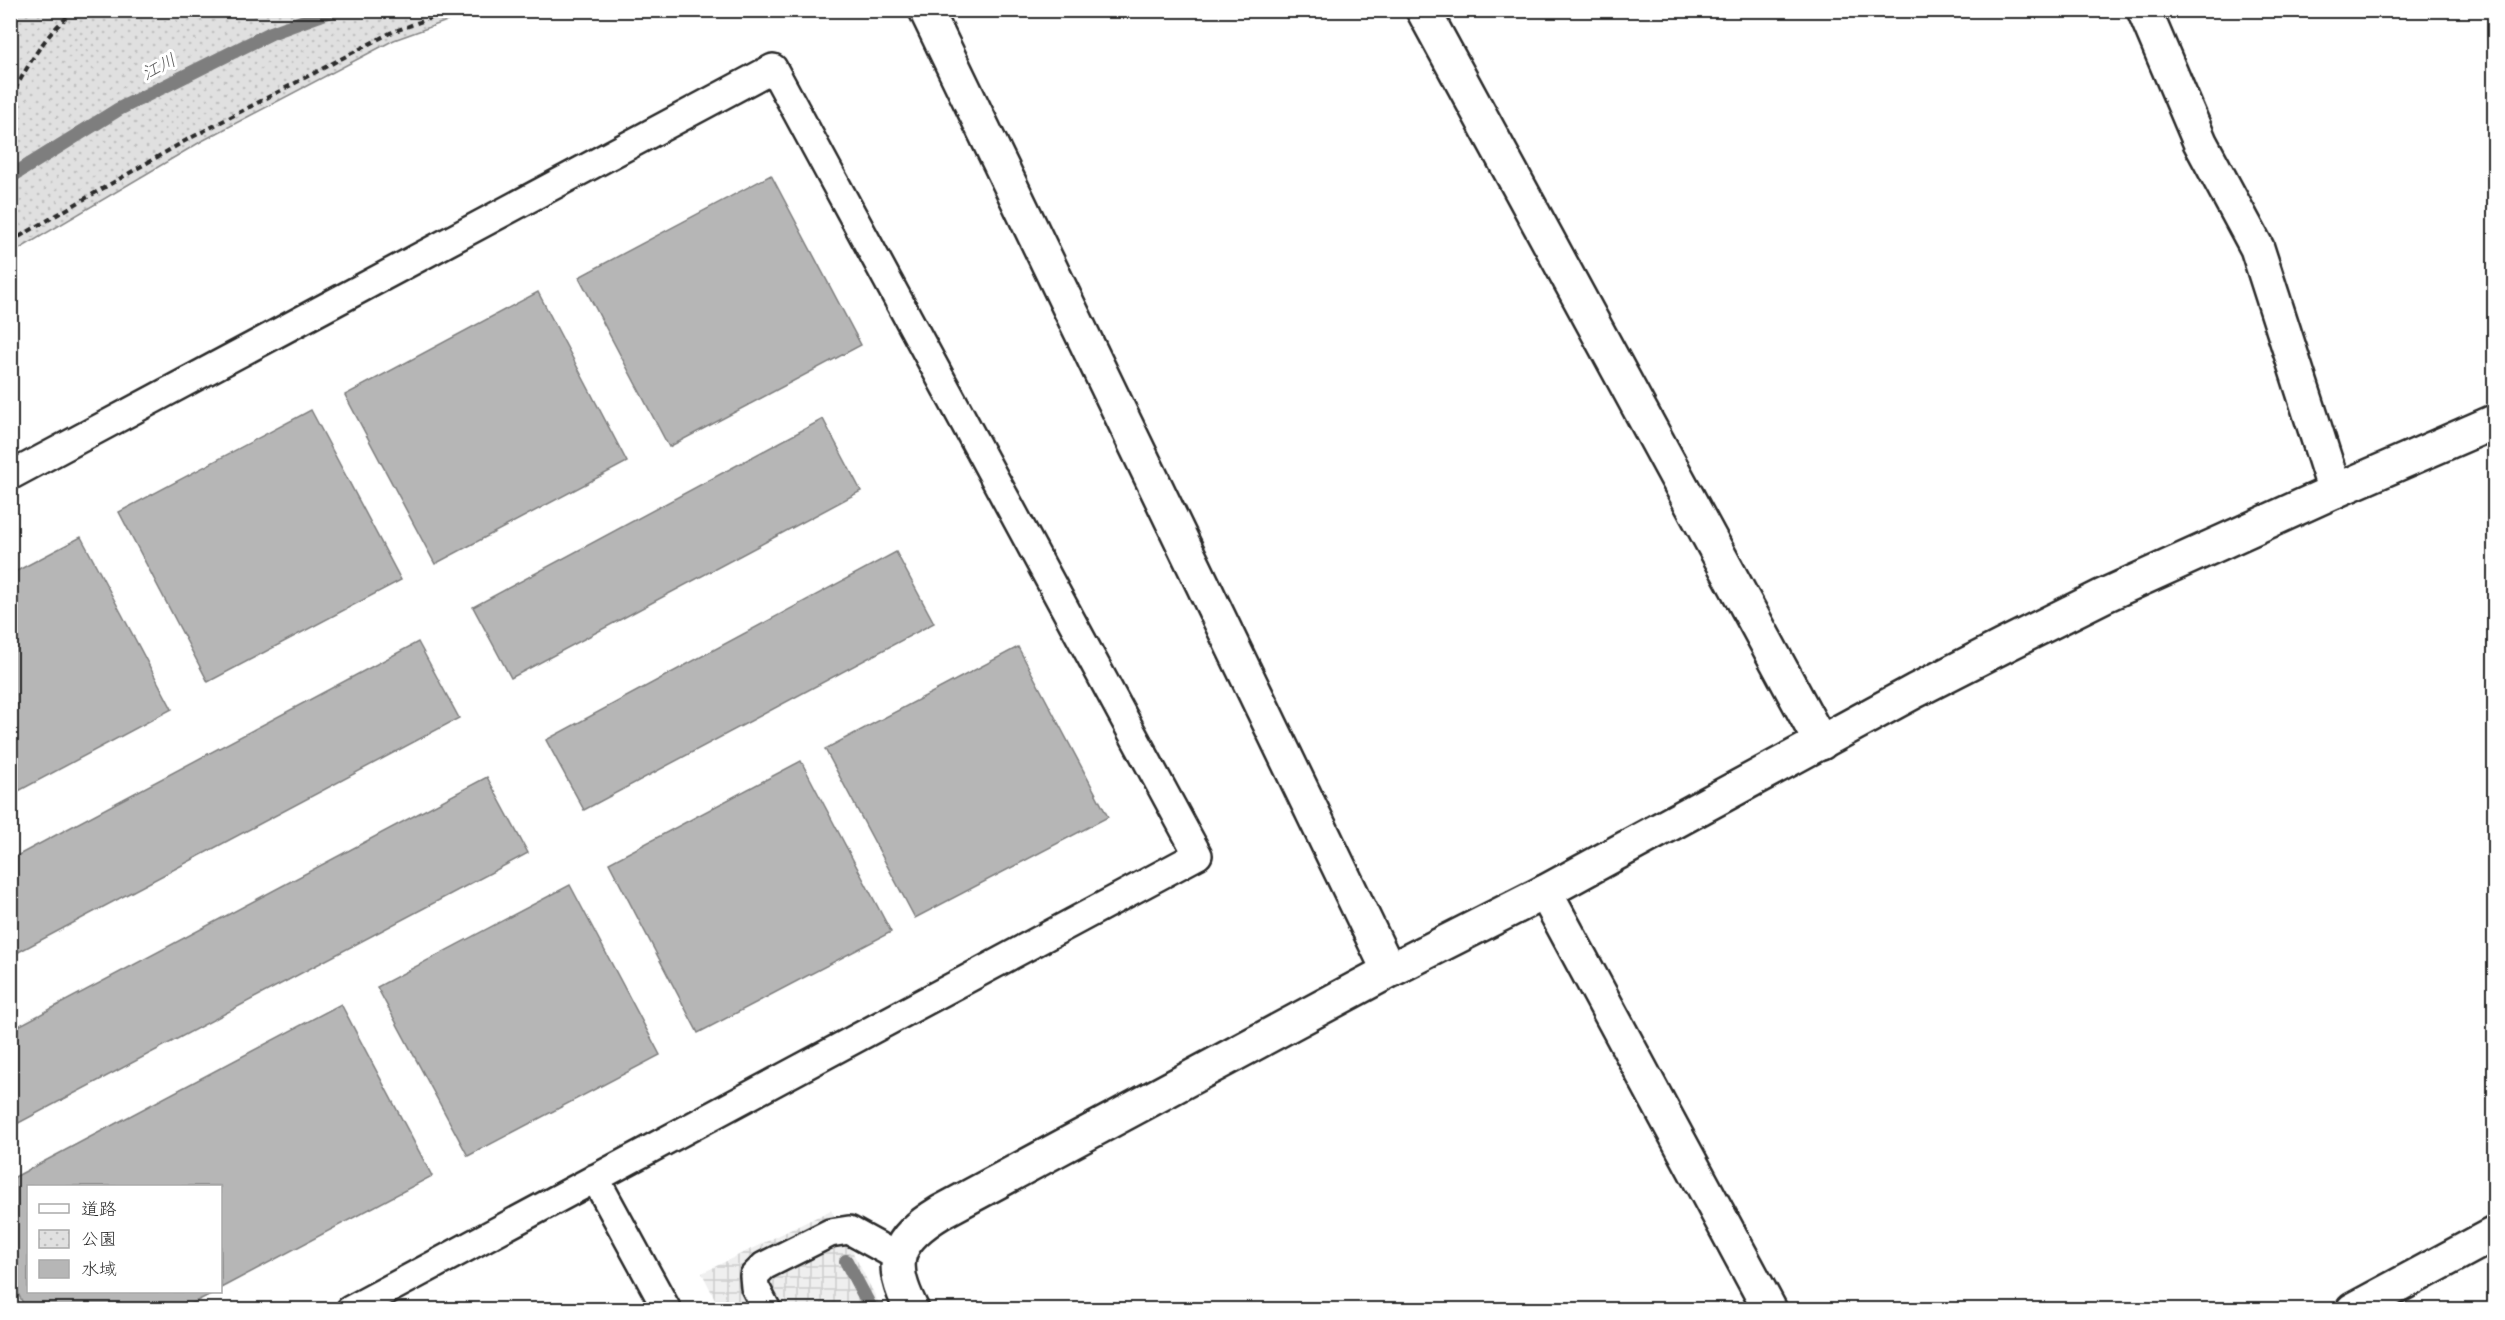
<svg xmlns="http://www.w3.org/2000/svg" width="2505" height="1320" viewBox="0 0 2505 1320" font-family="'Gochi Hand','Klee One',sans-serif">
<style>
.industrial{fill:url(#industrial-grid)}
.park{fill:url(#park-dots);stroke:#868686;stroke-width:1.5}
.water{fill:#b6b6b6;stroke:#7e7e7e;stroke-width:1.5}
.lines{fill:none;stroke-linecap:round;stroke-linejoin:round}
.stream{stroke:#7e7e7e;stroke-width:14}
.lane-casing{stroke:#2b2b2b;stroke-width:32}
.street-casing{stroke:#2b2b2b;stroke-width:38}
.secondary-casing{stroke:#2b2b2b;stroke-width:38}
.path{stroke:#2b2b2b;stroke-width:4;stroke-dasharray:6 4.5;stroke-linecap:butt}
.lane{stroke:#fff;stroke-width:27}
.street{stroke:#fff;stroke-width:33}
.secondary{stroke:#fff;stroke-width:33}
.labels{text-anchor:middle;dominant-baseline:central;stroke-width:6;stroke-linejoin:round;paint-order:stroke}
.water-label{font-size:18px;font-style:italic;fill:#5c5c5c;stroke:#fff}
</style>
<defs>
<pattern id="industrial-grid" width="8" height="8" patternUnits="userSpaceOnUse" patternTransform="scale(1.5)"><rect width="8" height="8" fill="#efefef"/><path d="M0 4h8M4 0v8" fill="none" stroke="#cdcdcd"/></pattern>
<pattern id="park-dots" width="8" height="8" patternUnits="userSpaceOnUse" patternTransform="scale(1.5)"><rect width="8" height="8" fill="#e0e0e0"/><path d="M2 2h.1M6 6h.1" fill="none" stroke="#c0c0c0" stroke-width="1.8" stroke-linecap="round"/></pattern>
</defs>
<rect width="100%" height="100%" fill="#fff"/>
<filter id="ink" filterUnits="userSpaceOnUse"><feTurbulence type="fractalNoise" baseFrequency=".0167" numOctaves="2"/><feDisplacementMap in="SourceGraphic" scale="12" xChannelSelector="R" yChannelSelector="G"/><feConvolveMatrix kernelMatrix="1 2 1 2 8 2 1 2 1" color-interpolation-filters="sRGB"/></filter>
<g filter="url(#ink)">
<!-- industrial -->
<path class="industrial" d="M831,1210L882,1309H720L702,1273Z"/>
<!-- park -->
<path class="park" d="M20,10H475V11L394,40L202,141L11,254L10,16Z"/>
<!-- water -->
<path class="water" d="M771,175L861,345L669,447L579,277Z
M538,292L627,462L435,564L345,395Z
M311,410L401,580L208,682L119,512Z
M823,419L861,491L511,678L473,607Z
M81,537L172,709L11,795V574Z
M896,552L934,623L584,810L546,740Z
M418,642L459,718L11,956V859Z
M1018,647L1108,817L915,918L825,749Z
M801,761L891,932L698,1033L609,863Z
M487,777L528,853L11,1127V1030Z
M570,885L660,1055L468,1156L377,987Z
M341,1004L432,1176L221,1288L220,1186H28V1292H215L181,1309H26L11,1280V1179Z"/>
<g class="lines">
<!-- stream -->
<path class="stream" d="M10,177L119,109L271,33L334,10
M846,1261L872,1310"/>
<!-- lane casing -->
<g class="lane-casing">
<path id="lane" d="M10,476L773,68L1198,855L350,1310
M595,1178L667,1310
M767,1310L755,1287L754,1276L764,1266L830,1233L849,1230L898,1257"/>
</g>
<!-- street casing -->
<g class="street-casing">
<path id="street" d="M1423,10L1821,743
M2144,10L2200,142L2257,248L2335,491
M1545,892L1770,1310
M2353,1310L2494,1234"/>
</g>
<!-- secondary casing -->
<g class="secondary-casing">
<path id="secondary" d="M926,10L1389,971
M912,1310C887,1262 895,1240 941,1212L1389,971L1545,892L1915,691L2007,644L2103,596L2335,491L2494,422"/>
</g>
<!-- path -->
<path class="path" d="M10,99C27,67 46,30 77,10
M10,242L183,142L390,33L452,10"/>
<!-- lane -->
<use href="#lane" class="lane"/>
<!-- street -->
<use href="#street" class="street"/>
<!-- secondary -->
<use href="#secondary" class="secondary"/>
</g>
</g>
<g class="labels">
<!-- water labels -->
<g class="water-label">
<text transform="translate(160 69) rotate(-27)">江川</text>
</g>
</g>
<!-- margin -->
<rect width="2505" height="1320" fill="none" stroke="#fff" stroke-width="36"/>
<rect x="18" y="18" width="2469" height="1284" fill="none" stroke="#2b2b2b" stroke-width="2" filter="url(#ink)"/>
<!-- legend -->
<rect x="27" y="1185" width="195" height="108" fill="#ffffff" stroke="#aaaaaa" stroke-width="1.5"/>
<rect x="39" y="1204" width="30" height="9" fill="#ffffff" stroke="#aaaaaa" stroke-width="1.5"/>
<text x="81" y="1215" font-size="18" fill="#2b2b2b">道路</text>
<rect x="39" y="1230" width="30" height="18" fill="url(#park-dots)" stroke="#aaaaaa" stroke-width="1.5"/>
<text x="81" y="1245" font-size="18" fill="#2b2b2b">公園</text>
<rect x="39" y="1260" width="30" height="18" fill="#b6b6b6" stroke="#aaaaaa" stroke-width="1.5"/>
<text x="81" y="1275" font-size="18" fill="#2b2b2b">水域</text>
</svg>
